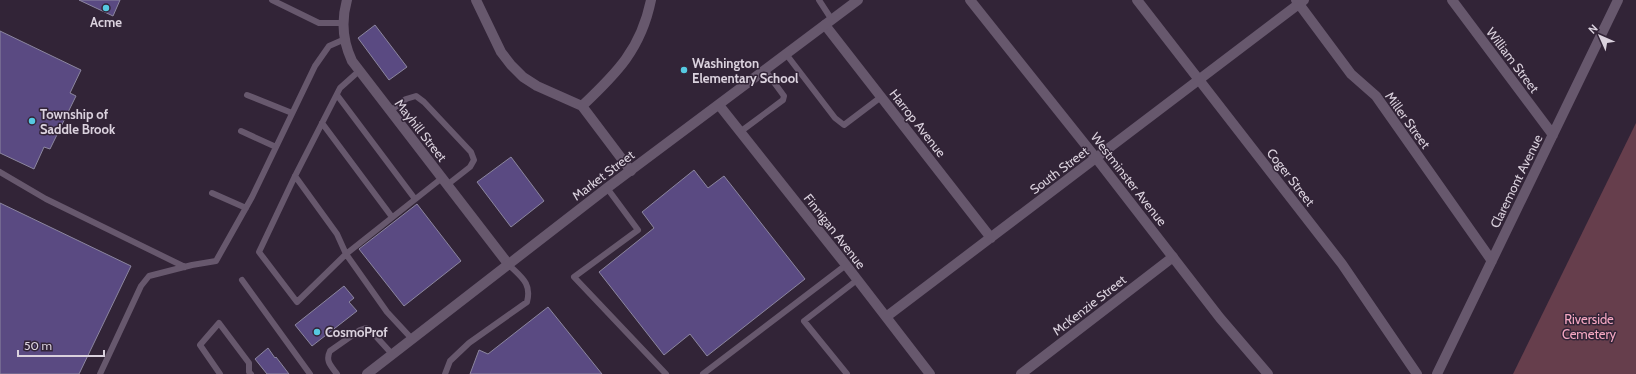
<svg xmlns="http://www.w3.org/2000/svg" width="1636" height="374" viewBox="0 0 1636 374" font-family="Cabin,sans-serif">
<style>
.green{fill:#663e4c}
.building{fill:#5a4a82;stroke:#8c869f}
.lines{fill:none;stroke-linecap:round;stroke-linejoin:round}
.lane{stroke:#67586d;stroke-width:6}
.street{stroke:#67586d;stroke-width:10}
.secondary{stroke:#67586d;stroke-width:10}
.poi-dot{fill:#56c9e1;stroke:#322437;stroke-width:1.5}
.labels{text-anchor:middle;dominant-baseline:central;stroke-width:3;stroke-linejoin:round;paint-order:stroke}
.poi-label{font-size:13px;font-weight:bold;fill:#dad1dd;stroke:#322437;text-anchor:start}
.street-label{font-size:13px;fill:#dad1dd;stroke:#322437}
.park-label{font-size:13px;fill:#f4a7c1;stroke:#322437}
</style>
<rect width="100%" height="100%" fill="#322437"/>
<!-- green -->
<path class="green" d="M1636,123V374H1513Z"/>
<!-- building -->
<path class="building" d="M79,0H120L113,16Z
M375,25L407,67L389,80L358,38Z
M0,31L81,70L70,93L76,96L50,149L44,147L34,169L0,153Z
M511,157L544,201L511,227L477,182Z
M694,170L708,188L724,176L805,279L707,356L690,334L664,355L599,272L654,228L642,212Z
M0,203L131,266L79,374H0Z
M417,204L461,261L404,306L359,249Z
M344,286L354,298L349,302L357,311L312,346L295,325Z
M548,307L602,374H470L479,350L488,354Z
M268,348L275,358L276,357L289,374H267L255,359Z"/>
<g class="lines">
<!-- lane -->
<path class="lane" d="M272,0L319,23H343
M819,0L832,20
M786,54L835,118L844,125L881,97
M359,71L340,88L295,176L259,252L297,302L346,254L442,178
M247,95L292,113
M337,95L415,199
M390,111L406,99L416,96L424,102L471,152L474,160L470,167L447,185
M322,123L392,217
M241,131L276,147
M740,132L783,100L784,96L765,70
M0,172L46,199L185,267
M295,176L337,234L346,254L387,312L412,339
M607,188L638,230L574,277L666,374
M212,193L246,208
M242,280L310,374
M100,374L141,286L149,276L192,265L216,261L252,197L315,66L329,46L345,39
M220,374L200,345L219,323L249,363V372L251,374
M337,374C331,366 325,361 330,351L360,330L366,328L371,331L392,354
M445,374L450,361L469,343L527,302C532,283 521,277 509,265
M703,374L846,265
M847,374L804,321L857,280"/>
<!-- street -->
<path class="street" d="M347,0C341,21 343,42 352,61L509,265
M476,0L501,52L511,65L523,77L537,86L582,106L631,171
M1137,0L1342,264L1417,374
M1296,0L1351,74L1376,96L1492,261
M1452,0L1553,135
M825,25L991,238
M719,105L846,265L930,374
M582,106C617,73 641,49 651,0
M886,317L1304,0
M1021,374L1173,257
M1437,374L1618,0"/>
<!-- secondary -->
<path class="secondary" d="M970,0L1096,158L1220,318L1268,374
M367,374L607,188L858,0"/>
</g>
<!-- markers -->
<g class="poi-dot">
<circle cx="106" cy="8" r="4"/>
<circle cx="684" cy="70" r="4"/>
<circle cx="32" cy="121" r="4"/>
<circle cx="317" cy="332" r="4"/>
</g>
<g class="labels">
<!-- poi labels -->
<g class="poi-label">
<text x="106" y="22" text-anchor="middle">Acme</text>
<text x="692" y="63">Washington<tspan x="692" dy="15">Elementary School</tspan></text>
<text x="40" y="114">Township of<tspan x="40" dy="15">Saddle Brook</tspan></text>
<text x="325" y="332">CosmoProf</text>
</g>
<!-- street labels -->
<g class="street-label">
<text transform="translate(1513 60) rotate(53)">William Street</text>
<text transform="translate(1408 120) rotate(54)">Miller Street</text>
<text transform="translate(918 123) rotate(52)">Harrop Avenue</text>
<text transform="translate(421 130) rotate(52)">Mayhill Street</text>
<text transform="translate(1059 170) rotate(-37)">South Street</text>
<text transform="translate(603 175) rotate(-37)">Market Street</text>
<text transform="translate(1291 177) rotate(52)">Coger Street</text>
<text transform="translate(1129 179) rotate(52)">Westminster Avenue</text>
<text transform="translate(1516 181) rotate(-64)">Claremont Avenue</text>
<text transform="translate(835 231) rotate(52)">Finnigan Avenue</text>
<text transform="translate(1089 305) rotate(-38)">McKenzie Street</text>
</g>
<!-- park labels -->
<g class="park-label">
<text x="1589" y="319">Riverside<tspan x="1589" dy="15">Cemetery</tspan></text>
</g>
</g>
<!-- north arrow -->
<g transform="translate(1600 36) rotate(315)" stroke="#322437" stroke-width="3" paint-order="stroke">
<path d="M0-3L7 15L0 10L-7 15Z" fill="#dad1dd"/>
<text y="-6" font-size="11" font-weight="bold" text-anchor="middle" fill="#dad1dd">N</text>
</g>
<!-- scale -->
<path d="M18 350v6h86v-6" fill="none" stroke="#dad1dd" stroke-width="2"/>
<text x="24" y="350" font-size="12" fill="#dad1dd" stroke="#322437" stroke-width="3" paint-order="stroke">50 m</text>
</svg>
